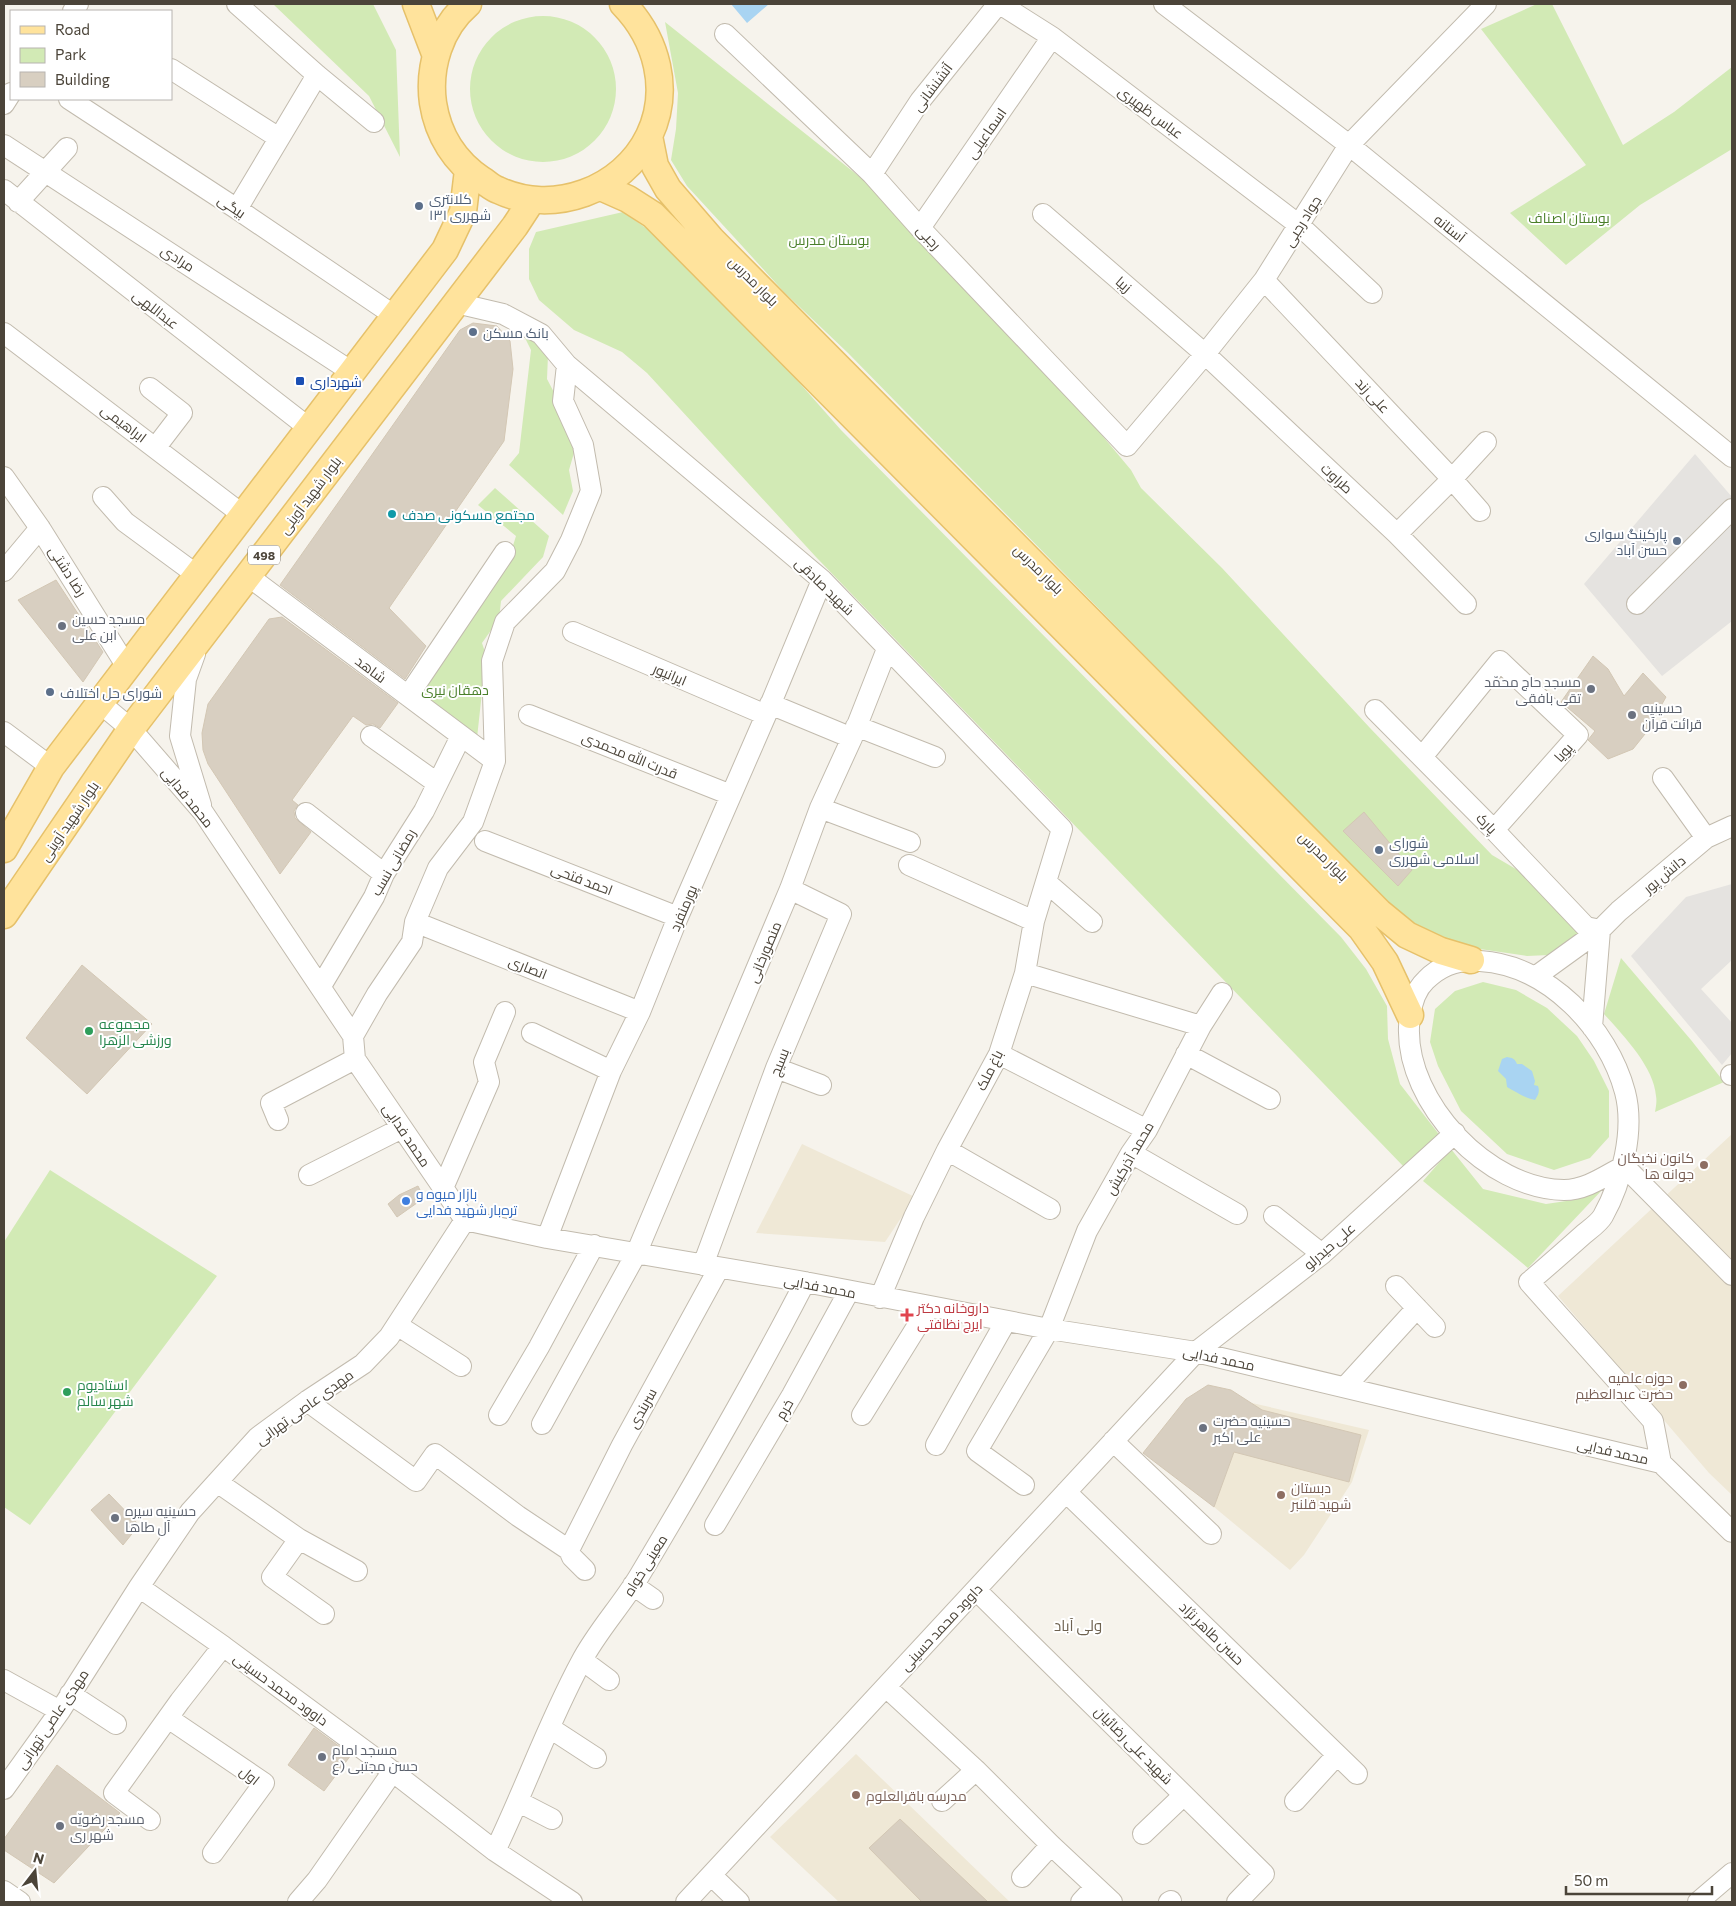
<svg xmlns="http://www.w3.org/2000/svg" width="1736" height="1906" viewBox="0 0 1736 1906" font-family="Commissioner,Cairo,sans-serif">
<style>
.education{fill:#efe8d6}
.green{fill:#d2eab5}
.parking{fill:#e5e3e0}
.water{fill:#a9d4f2}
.building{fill:#d8cfc1;stroke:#d3c7b4}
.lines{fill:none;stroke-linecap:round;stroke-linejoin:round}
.minor-casing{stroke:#c2bbae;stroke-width:22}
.major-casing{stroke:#e6c16a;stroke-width:29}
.minor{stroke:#fff;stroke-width:20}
.major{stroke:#ffe39c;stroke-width:26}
.service-dot{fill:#5c6f8a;stroke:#fff;stroke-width:2}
.transit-dot{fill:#1a4fb4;stroke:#fff;stroke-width:2}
.culture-dot{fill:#0f9aa8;stroke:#fff;stroke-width:2}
.worship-dot{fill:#6b7280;stroke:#fff;stroke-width:2}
.leisure-dot{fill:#2e9e5b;stroke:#fff;stroke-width:2}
.education-dot{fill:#8d6e63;stroke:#fff;stroke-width:2}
.shop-dot{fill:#3f7fe0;stroke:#fff;stroke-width:2}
.health-dot{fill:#e0444e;stroke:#fff;stroke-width:2}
.labels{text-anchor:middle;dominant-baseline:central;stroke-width:4;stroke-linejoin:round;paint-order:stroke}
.shield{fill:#fff;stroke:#817c74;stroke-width:1}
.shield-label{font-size:12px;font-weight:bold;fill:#4b4439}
.street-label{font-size:14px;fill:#4b4439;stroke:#fff}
.service-label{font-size:14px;fill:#4e5e75;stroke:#fff;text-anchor:start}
.park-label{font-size:14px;fill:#4a7f2a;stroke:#fff}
.transit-label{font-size:14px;fill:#164399;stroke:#fff;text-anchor:start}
.culture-label{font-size:14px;fill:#0d838f;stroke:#fff;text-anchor:start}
.worship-label{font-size:14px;fill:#5b616d;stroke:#fff;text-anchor:start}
.leisure-label{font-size:14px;fill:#27864d;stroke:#fff;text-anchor:start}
.education-label{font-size:14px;fill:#785e54;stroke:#fff;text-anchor:end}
.shop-label{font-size:14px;fill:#366cbe;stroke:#fff;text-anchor:start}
.health-label{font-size:14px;fill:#be3a42;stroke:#fff;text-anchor:start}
.neighbourhood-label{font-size:15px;fill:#6e6250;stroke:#fff}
</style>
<rect width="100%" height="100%" fill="#f6f3ec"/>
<!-- education -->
<path class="education" d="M1732,1134V1495L1709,1473L1558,1296Z
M802,1144L915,1197L885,1242L756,1233Z
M1252,1403L1369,1430L1352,1482L1304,1555L1290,1570L1214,1507Z
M856,1754L1010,1902H839L770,1837Z"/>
<!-- green -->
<path class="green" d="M273,4H373L396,50L400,157L369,96Z
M1537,4H1552L1623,145L1674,112L1732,67V149L1640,205L1566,265L1510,213L1586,165L1481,29Z
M470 89a73 73 0 1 1 146 0a73 73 0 1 1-146 0Z
M665,22L875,189L1055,379L1131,470L1141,488L1222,568L1370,728L1492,855L1521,872L1583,931L1549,955L1527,956L1466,947L1435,937L1400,913L1353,868L848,353L784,292L733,236L687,186L671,160L676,129L678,93Z
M623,212L653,233L774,354L841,430L1341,937L1366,969L1387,1006L1388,1039L1400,1084L1441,1137L1404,1167L816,557L647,373L622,352L574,330L539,300L529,279V249L536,232Z
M522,332L539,339L548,355L547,379L559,402L576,446L569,470L573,491L563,515L509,465L519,453L531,350Z
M495,488L549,536L543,557L501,601L499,619L482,643L486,655L477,738L419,695L511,552L516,536L478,505Z
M1621,958L1691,1040L1724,1082L1655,1112C1656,1106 1657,1101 1656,1096C1654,1067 1623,1035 1604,1014Z
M1483,982L1516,990L1547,1008L1577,1036L1594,1061L1609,1091V1137L1590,1158L1554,1170L1507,1154L1461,1111L1438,1066L1430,1042L1435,1009L1455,991Z
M1451,1149L1483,1189L1546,1204L1573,1200L1603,1189L1528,1268L1423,1181Z
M50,1170L217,1276L30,1525L4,1507V1242Z"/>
<!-- parking -->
<path class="parking" d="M1695,454L1732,497V621L1662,676L1584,584Z
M1732,884V960L1701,989L1732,1023V1053L1722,1065L1631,956L1686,897Z"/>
<!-- water -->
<path class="water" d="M731,4H769L747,23Z
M1507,1057C1513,1058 1515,1059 1517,1064H1522L1532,1071L1535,1081L1534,1085L1538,1086C1540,1092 1538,1095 1535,1100C1525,1098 1516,1092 1507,1087L1506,1079L1498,1071L1502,1059Z"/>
<!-- building -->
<path class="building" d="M473,323L497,326L510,341L513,369L504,441L389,608L426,646L405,679L280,585L460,330Z
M56,580L103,652L83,682L18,600Z
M282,617L398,703L380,728L373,724L366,725L353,716L292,800L298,805L294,811L295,818L311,832L280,874L208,764L203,750L202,733L208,704L269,619Z
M1593,656L1608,669L1624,696L1643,673L1666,697L1645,734L1633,749L1608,759L1588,740L1595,731L1561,702Z
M1364,812L1412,870L1398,886L1343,831Z
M82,965L152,1024L87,1094L26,1038Z
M418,1186L424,1198L397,1217L388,1204L399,1195Z
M1208,1385L1231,1390L1262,1410L1361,1435L1349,1482L1234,1452L1214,1507L1143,1453L1186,1399Z
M109,1494L139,1525L123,1545L91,1510Z
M314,1728L351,1755L324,1791L288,1765Z
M57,1765L120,1813L54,1883L4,1850V1839Z
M900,1819L988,1902H922L869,1848Z"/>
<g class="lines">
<!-- minor casing -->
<g class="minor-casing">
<path id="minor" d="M237,4L317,75L374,122
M1000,4L1052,37L1299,225L1372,293
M1164,4L1349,145L1732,457
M73,11L78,4
M725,34L872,174L920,228L1127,446L1205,354L1264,280L1349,145L1486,4
M171,69L279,138
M69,99L237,209L395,316
M4,104L11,93
M4,145L352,372
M872,174L920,101L998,4
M4,190L309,428
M18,202L67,148
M237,209L317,75
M1043,214L1205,354L1397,534L1466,604
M920,228L1052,37
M1264,280L1452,479L1480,511
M4,333L243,515
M567,365L822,580L1062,829L1034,921L1025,973L999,1054L947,1150L914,1217L880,1298
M150,388L182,413L156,447
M4,477L40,528L127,667
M103,497L125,522L197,575
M1397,534L1452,479L1486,442
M4,571L40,528
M248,576L495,761
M1637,604L1732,509
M573,632L766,715
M195,654L186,679L180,736L201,805
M408,696L505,552
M100,703L131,729L203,812L353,1036L355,1059L465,1220L547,1238L805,1282L1049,1329L1196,1352L1661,1463L1732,1532
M770,704L852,738
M1375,710L1494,830L1586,927L1600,930
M529,715L731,795
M856,726L935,757
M4,732L51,767
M371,736L437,783
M1422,757L1500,661L1578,735L1494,830
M1663,778L1706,838
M820,808L910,842
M306,813L384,874
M485,841L678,917
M909,865L1034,921
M1046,882L1092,922
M415,922L640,1012
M1025,973L1201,1026
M1535,977L1600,930L1619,911L1706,838L1732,826
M321,986L374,897L384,874L424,811L461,736
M1592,1027L1600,930
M532,1033L611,1071
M353,1036L377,994L412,942L415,922L438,868L473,822L495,761L492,661L505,622L555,571L571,540L591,491L583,445L563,401L567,365L541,334L503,314L456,303
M999,1054L1147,1130
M1186,1054L1270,1099
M776,1068L821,1085
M1731,1075H1732
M278,1120L271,1103L355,1059
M947,1150L1050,1209
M1131,1153L1237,1214
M1624,1166C1605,1176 1586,1190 1564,1190C1488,1189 1406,1103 1409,1027C1410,1010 1413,992 1426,980C1441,965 1459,959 1480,961C1548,965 1608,1028 1625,1092C1635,1130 1622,1182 1603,1216C1599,1223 1590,1229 1584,1234C1566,1250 1548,1266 1529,1282L1653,1421L1661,1463
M1624,1166L1732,1275
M309,1175L402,1128
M443,1188L489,1082L484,1062L505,1012
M1274,1216L1322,1254
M547,1238L611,1071L640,1012L678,917L766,715L822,580
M703,1265L776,1068L841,914L790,889
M1396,1286L1435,1327
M397,1325L461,1366
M1345,1387L1417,1308
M307,1401L416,1481L435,1454L518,1516L569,1550L572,1557L585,1570
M499,1415L539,1347L594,1245
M862,1415L929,1307
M542,1424L636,1254L790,889L820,808L852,738L887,649
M1113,1441L1211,1534
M936,1445L1006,1321
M217,1482L299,1539L272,1577L324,1614
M1024,1485L977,1451L1049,1329L1087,1231L1131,1153L1147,1130L1201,1026L1222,993
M1066,1492L1357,1774
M715,1525L792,1395L849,1291
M299,1539L357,1571
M569,1550L622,1445L719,1268
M633,1585L653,1599
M139,1587L223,1646L379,1761L495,1851L572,1902
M976,1590L1264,1874L1237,1902
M582,1660L609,1680
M4,1680L60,1711
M886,1687L976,1770L1051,1845L1112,1902
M70,1694L116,1724
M168,1718L264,1783L213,1853
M550,1728L596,1758
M4,1789L60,1711L139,1587L190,1512L258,1437L307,1401L363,1364L389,1337L465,1220
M942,1801L976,1770
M1295,1801L1337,1755
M519,1802L552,1819
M150,1820L114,1793L180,1701L223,1646
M1143,1834L1184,1795
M495,1851C525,1789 548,1723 581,1662C596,1633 620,1607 638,1578C696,1481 753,1383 805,1282
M711,1875L739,1902
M1022,1877L1051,1845
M4,1891L20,1902
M298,1902L317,1880L393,1771
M686,1902L1196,1352L1322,1254L1455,1133
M1081,1902L1095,1887
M1169,1902L1171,1901
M1698,1902L1732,1873"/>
</g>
<!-- major casing -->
<g class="major-casing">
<path id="major" d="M416,4L436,56
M468,4C440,28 428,67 433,103C438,135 455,162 482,180C487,183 492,188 498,190C553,216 623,190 649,136C671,90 657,39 623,4
M649,136L655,166L668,189L712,240L1379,912L1407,935L1441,951L1471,960
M601,187L628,199L653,215L1361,928L1385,962L1410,1015
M4,849L51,767L445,250L463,212L468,170
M4,915L131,729L515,226L532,200"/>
</g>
<!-- minor -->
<use href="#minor" class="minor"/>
<!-- major -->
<use href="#major" class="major"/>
</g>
<!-- markers -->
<g class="service-dot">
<circle cx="419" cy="206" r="5"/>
<circle cx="473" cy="332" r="5"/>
<circle cx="1677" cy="541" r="5"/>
<circle cx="50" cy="692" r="5"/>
<circle cx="1379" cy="850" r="5"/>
</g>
<rect class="transit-dot" x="295" y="376" width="10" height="10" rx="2.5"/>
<circle class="culture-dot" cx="392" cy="514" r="5"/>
<g class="worship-dot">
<circle cx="62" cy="626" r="5"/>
<circle cx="1591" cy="689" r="5"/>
<circle cx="1632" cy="715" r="5"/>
<circle cx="1203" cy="1428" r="5"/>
<circle cx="115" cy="1518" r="5"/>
<circle cx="322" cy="1757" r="5"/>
<circle cx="60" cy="1826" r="5"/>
</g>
<g class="leisure-dot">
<circle cx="89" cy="1031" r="5"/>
<circle cx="67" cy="1392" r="5"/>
</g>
<g class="education-dot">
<circle cx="1704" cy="1165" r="5"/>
<circle cx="1683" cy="1385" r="5"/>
<circle cx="1281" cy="1495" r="5"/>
<circle cx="856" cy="1795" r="5"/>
</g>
<circle class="shop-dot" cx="406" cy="1201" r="5"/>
<path class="health-dot" d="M904.5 1307.5h5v5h5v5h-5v5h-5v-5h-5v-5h5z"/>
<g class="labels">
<!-- shield labels -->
<rect class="shield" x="248" y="545.5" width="32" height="19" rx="4"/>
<g class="shield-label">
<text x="264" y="555">498</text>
</g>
<!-- street labels -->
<g class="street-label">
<text transform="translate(932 87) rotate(-53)">آتشنشانی</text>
<text transform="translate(1151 112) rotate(37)">عباس ظهیری</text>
<text transform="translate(986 133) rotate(-55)">اسماعیلی</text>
<text transform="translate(232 206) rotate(34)">بیگی</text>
<text transform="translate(1302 221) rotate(-58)">جواد رجبی</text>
<text transform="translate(1450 228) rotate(39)">آستانه</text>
<text transform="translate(929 237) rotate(47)">رجبی</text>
<text transform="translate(178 258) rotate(33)">مرادی</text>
<text transform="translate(754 281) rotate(45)">بلوار مدرس</text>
<text transform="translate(1124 284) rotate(41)">زیبا</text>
<text transform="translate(156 309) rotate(38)">عبداللهی</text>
<text transform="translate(1373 395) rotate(47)">علی زند</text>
<text transform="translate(124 423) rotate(37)">ابراهیمی</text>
<text transform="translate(1337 478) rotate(43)">طراوت</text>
<text transform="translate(310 495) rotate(-53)">بلوار شهید آوینی</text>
<text transform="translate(1039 569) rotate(45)">بلوار مدرس</text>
<text transform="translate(68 571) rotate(57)">رضا دشتی</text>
<text transform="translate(825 586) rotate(44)">شهید صادقی</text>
<text transform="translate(371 669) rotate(37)">شاهد</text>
<text transform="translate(670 674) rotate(23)">ایرانپور</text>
<text transform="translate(1563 752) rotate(-48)">پویا</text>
<text transform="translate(630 755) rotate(22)">قدرت الله محمدی</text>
<text transform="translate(188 797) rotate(51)">محمد فدایی</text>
<text transform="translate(69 821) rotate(-56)">بلوار شهید آوینی</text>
<text transform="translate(1487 823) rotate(46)">پارک</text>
<text transform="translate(1324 856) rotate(45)">بلوار مدرس</text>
<text transform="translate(393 862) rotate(-60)">رمضانی نسب</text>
<text transform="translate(1664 874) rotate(-40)">دانش پور</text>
<text transform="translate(582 879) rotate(21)">احمد فتحی</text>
<text transform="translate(683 908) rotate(-67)">پورمنفرد</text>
<text transform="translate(764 952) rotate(-67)">منصورخانی</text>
<text transform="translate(528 967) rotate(22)">انصاری</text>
<text transform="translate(779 1062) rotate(-68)">بسیج</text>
<text transform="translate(989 1070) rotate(-64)">باغ ملک</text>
<text transform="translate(407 1135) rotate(56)">محمد فدایی</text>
<text transform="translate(1129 1158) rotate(-60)">محمد آذرکیش</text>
<text transform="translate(1329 1246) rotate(-41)">علی حیدرلو</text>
<text transform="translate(820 1286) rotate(11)">محمد فدایی</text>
<text transform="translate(1219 1358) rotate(12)">محمد فدایی</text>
<text transform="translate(304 1407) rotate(-36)">مهدی عاصی تهرانی</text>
<text transform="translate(642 1408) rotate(-61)">سربندی</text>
<text transform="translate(784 1409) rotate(-60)">خرم</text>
<text transform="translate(1613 1451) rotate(13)">محمد فدایی</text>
<text transform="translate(645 1565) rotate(-58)">معینی خواه</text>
<text transform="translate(941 1627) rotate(-47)">داوود محمد حسینی</text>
<text transform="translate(1212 1633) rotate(44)">حسن طاهر نژاد</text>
<text transform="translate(281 1689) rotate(36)">داوود محمد حسینی</text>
<text transform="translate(52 1719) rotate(-56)">مهدی عاصی تهرانی</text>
<text transform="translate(1134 1745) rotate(45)">شهید علی رضائیان</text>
<text transform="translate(250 1775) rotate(38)">اول</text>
</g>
<!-- service labels -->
<g class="service-label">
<text x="429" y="198">کلانتری<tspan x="429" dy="16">۱۳۱ شهرری</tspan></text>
<text x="483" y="332">بانک مسکن</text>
<text x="1667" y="533" text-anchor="end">پارکینگ سواری<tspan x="1667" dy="16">حسن آباد</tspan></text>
<text x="60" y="692">شورای حل اختلاف</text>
<text x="1389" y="842">شورای<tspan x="1389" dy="16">اسلامی شهرری</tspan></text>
</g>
<!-- park labels -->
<g class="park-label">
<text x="1569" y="217">بوستان اصناف</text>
<text x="829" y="239">بوستان مدرس</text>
<text x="455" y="689">دهقان نیری</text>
</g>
<!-- transit labels -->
<g class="transit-label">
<text x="310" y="381">شهرداری</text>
</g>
<!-- culture labels -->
<g class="culture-label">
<text x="402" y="514">مجتمع مسکونی صدف</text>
</g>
<!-- worship labels -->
<g class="worship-label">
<text x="72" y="618">مسجد حسین<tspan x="72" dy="16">ابن علی</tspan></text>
<text x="1581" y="681" text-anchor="end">مسجد حاج محمّد<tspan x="1581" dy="16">تقی بافقی</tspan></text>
<text x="1642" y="707">حسینیه<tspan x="1642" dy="16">قرائت قرآن</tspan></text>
<text x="1213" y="1420">حسینیه حضرت<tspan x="1213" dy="16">علی اکبر</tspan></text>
<text x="125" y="1510">حسینیه سیره<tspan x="125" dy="16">آل طاها</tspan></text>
<text x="332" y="1749">مسجد امام<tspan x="332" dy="16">حسن مجتبی (ع</tspan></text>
<text x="70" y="1818">مسجد رضویّه<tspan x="70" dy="16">شهر ری</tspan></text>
</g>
<!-- leisure labels -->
<g class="leisure-label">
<text x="99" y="1023">مجموعه<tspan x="99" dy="16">ورزشی الزهرا</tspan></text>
<text x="77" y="1384">استادیوم<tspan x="77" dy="16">شهر سالم</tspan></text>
</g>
<!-- education labels -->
<g class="education-label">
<text x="1694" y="1157">کانون نخبگان<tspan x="1694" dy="16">جوانه ها</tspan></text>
<text x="1673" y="1377">حوزه علمیه<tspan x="1673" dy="16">حضرت عبدالعظیم</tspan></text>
<text x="1291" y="1487" text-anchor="start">دبستان<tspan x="1291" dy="16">شهید قلنبر</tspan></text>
<text x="866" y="1795" text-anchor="start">مدرسه باقرالعلوم</text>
</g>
<!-- shop labels -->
<g class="shop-label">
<text x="416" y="1193">بازار میوه و<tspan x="416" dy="16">تره‌بار شهید فدایی</tspan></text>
</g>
<!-- health labels -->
<g class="health-label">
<text x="917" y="1307">داروخانه دکتر<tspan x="917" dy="16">ایرج نظافتی</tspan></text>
</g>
<!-- neighbourhood labels -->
<g class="neighbourhood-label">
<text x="1078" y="1625">ولی آباد</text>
</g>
</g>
<!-- border -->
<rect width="1736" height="1906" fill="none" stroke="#4b4439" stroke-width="10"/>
<!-- legend -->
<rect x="10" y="10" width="162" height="90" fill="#ffffff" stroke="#b7b4b0"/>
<rect x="20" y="26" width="25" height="8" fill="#ffe39c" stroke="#b7b4b0"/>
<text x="55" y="35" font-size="15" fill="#4b4439">Road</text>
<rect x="20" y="48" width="25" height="15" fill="#d2eab5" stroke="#b7b4b0"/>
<text x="55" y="60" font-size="15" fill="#4b4439">Park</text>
<rect x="20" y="72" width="25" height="15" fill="#d8cfc1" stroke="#b7b4b0"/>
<text x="55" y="85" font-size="15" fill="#4b4439">Building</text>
<!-- north arrow -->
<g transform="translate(35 1871) rotate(16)" stroke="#ffffff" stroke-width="4" paint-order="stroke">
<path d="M0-4L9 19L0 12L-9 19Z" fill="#4b4439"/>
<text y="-8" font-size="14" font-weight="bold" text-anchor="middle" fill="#4b4439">N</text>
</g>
<!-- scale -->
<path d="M1566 1886v8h146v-8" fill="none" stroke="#4b4439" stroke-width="2.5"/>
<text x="1574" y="1886" font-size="15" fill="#4b4439" stroke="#ffffff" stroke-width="4" paint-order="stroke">50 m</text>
</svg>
